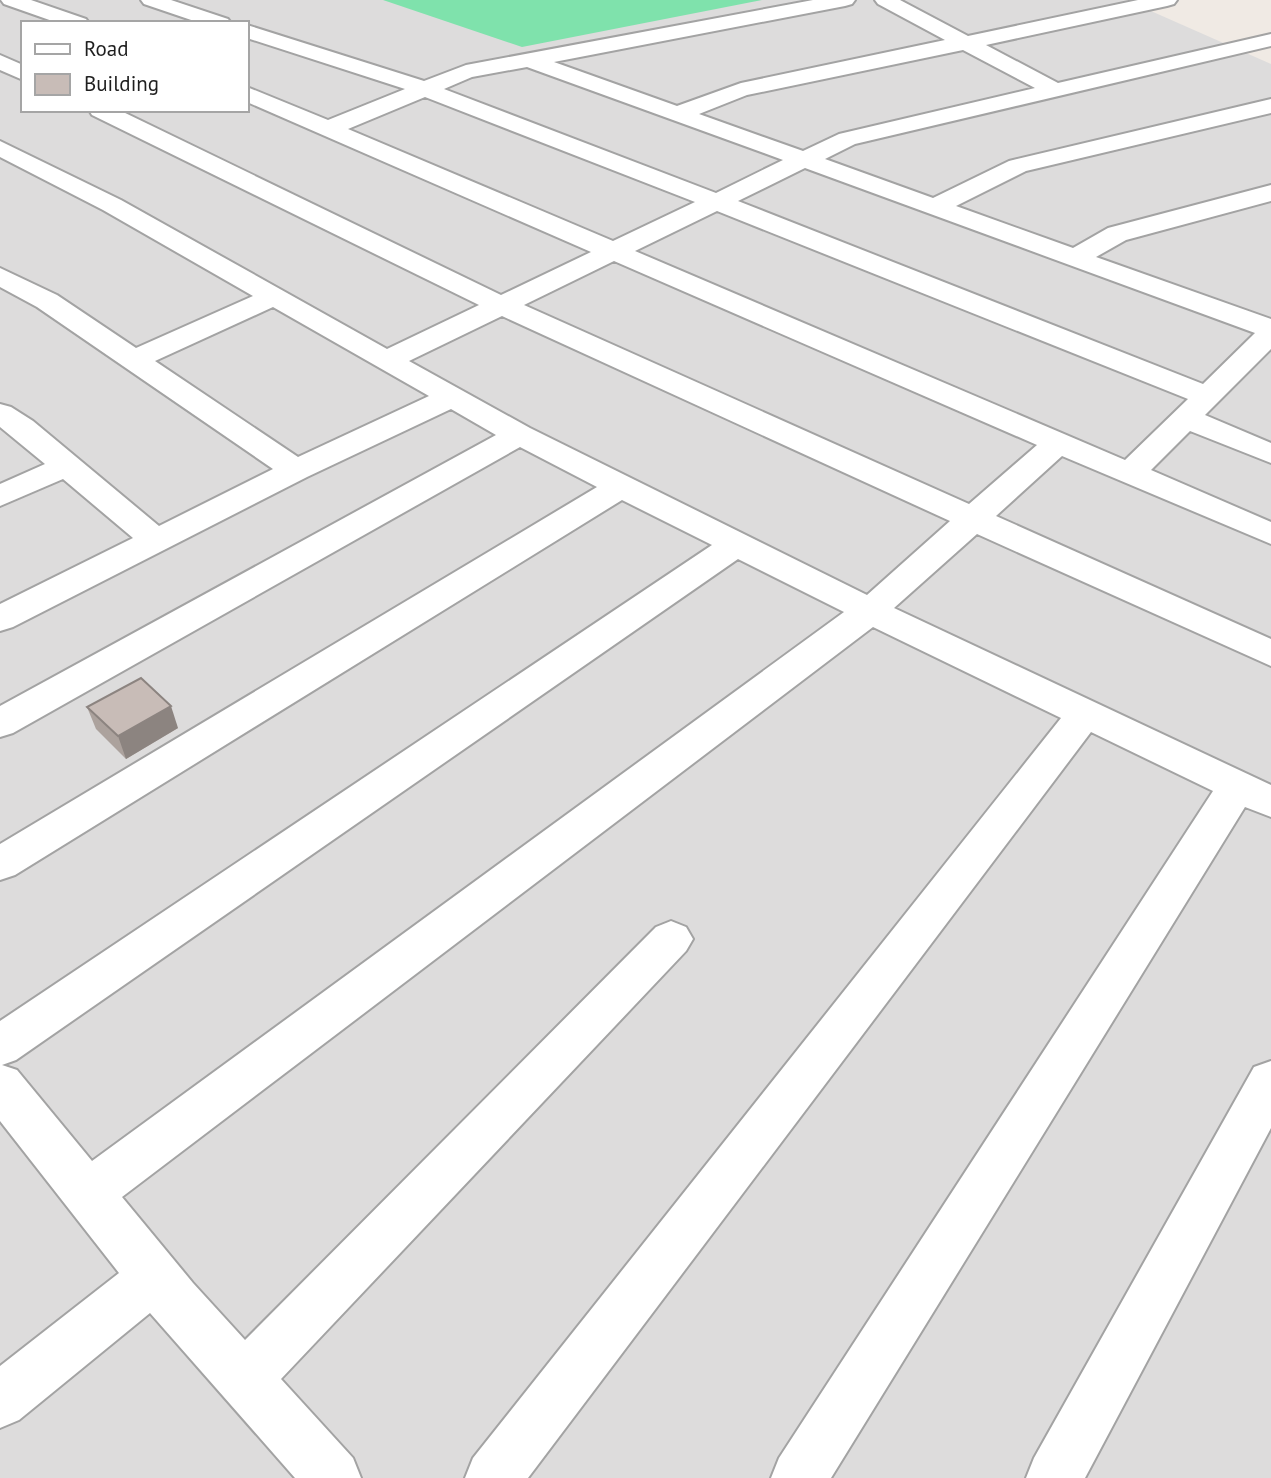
<svg xmlns="http://www.w3.org/2000/svg" width="1271" height="1478" viewBox="0 0 1271 1478" font-family="'PT Sans',sans-serif">
<style>
.residential{fill:#dddcdc;fill-rule:evenodd}
.pitch{fill:#7fe2ac}
.lines{fill:none;stroke-linecap:round;stroke-linejoin:round}
.minor-casing{stroke:#a3a3a3;stroke-width:4}
.minor{fill:#fff;fill-rule:evenodd}
.wall{fill:#aca29d}
.shaded-wall{fill:#8c8480}
.building{fill:#c8bcb7;stroke:#8c8480;stroke-width:2}
</style>
<rect width="100%" height="100%" fill="#f0eae4"/>
<!-- residential -->
<path class="residential" d="M0,0H1126L1271,64V1478H0ZM23,23H247V110H23Z"/>
<!-- pitch -->
<path class="pitch" d="M383,0H762L522,47Z"/>
<g class="lines">
<!-- minor casing -->
<g class="minor-casing">
<path id="minor" d="M1,0H31L86,19L89,23H58L4,4Z
M141,0H171L228,19L231,23H200L144,4Z
M813,0H855L852,4L845,6L554,62L677,106L741,83L945,40L878,4L875,0H900L968,36L1138,0H1177L1174,4L1167,6L986,45L1058,83L1271,34V46L855,144L825,159L933,198L1009,161L1271,99V113L1026,171L956,206L1073,248L1108,228L1271,185V201L1126,240L1096,257L1271,319V349L1205,415L1271,443V463L1190,431L1151,470L1271,522V544L1062,456L996,516L1271,639V666L977,534L894,608L1271,785V817L1245,807L831,1478H771L779,1458L1213,791L1091,732L528,1478H465L473,1458L1061,718L873,627L122,1197L193,1283L245,1340L656,927L671,921L686,927L693,939L686,951L281,1379L353,1458L361,1478H295L150,1313L19,1420L0,1428V1366L119,1273L0,1121V1021L712,545L622,500L15,875L0,880V844L597,487L520,447L13,733L0,737V706L496,435L451,409L307,477L13,627L0,631V604L133,538L63,479L0,506V484L45,464L0,427V404L11,407L33,421L159,526L273,469L37,307L0,287V268L57,295L136,348L253,296L103,210L0,157V141L121,200L387,349L479,305L92,115L89,110H119L501,295L591,252L247,102V87L328,120L405,89L247,38V25L424,81L466,65ZM963,50L1035,88L839,134L803,151L699,114L747,95ZM527,67L783,160L716,193L444,89L472,77ZM425,97L695,202L613,241L348,129ZM805,168L1255,333L1203,384L738,201ZM717,211L1188,399L1125,460L635,251ZM614,261L1037,445L969,504L524,305ZM273,307L429,396L298,457L155,361ZM502,316L950,521L867,595L530,428L409,361ZM738,559L844,612L92,1161L17,1070L2,1065L16,1060Z
M0,55L23,65V80L0,70Z
M1271,1061V1128L1085,1478H1026L1034,1458L1254,1067Z"/>
</g>
<!-- minor -->
<use href="#minor" class="minor"/>
</g>
<!-- wall -->
<path class="wall" d="M87,707L178,728L126,759L96,729Z"/>
<!-- shaded-wall -->
<path class="shaded-wall" d="M171,706L178,728L126,759L118,736Z"/>
<!-- building -->
<path class="building" d="M141,678L171,706L118,736L87,707Z"/>
<!-- legend -->
<rect x="21" y="21" width="228" height="91" fill="#ffffff" stroke="#a5a5a5" stroke-width="2"/>
<rect x="35" y="44" width="35" height="10" fill="#ffffff" stroke="#a5a5a5" stroke-width="2"/>
<text x="84" y="56" font-size="21" fill="#1f1f1f">Road</text>
<rect x="35" y="74" width="35" height="21" fill="#c8bcb7" stroke="#a5a5a5" stroke-width="2"/>
<text x="84" y="91" font-size="21" fill="#1f1f1f">Building</text>
</svg>
